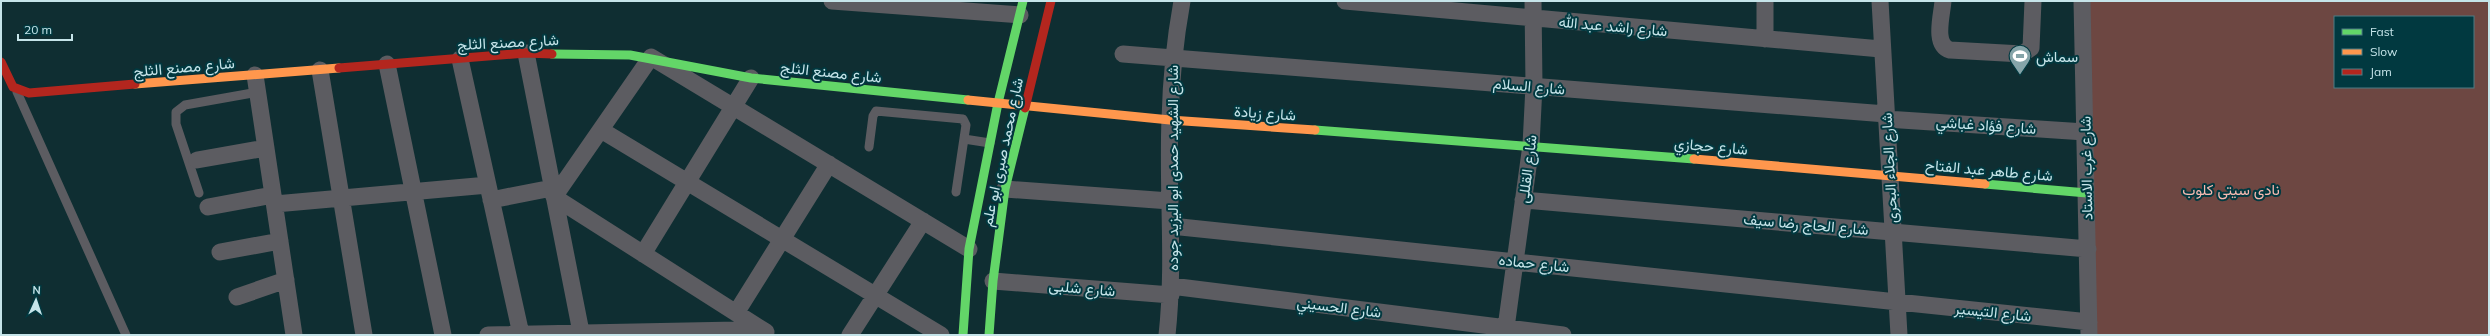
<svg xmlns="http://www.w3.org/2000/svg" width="2490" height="336" viewBox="0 0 2490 336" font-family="Mulish,Vazirmatn,sans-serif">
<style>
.green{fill:#6d4742;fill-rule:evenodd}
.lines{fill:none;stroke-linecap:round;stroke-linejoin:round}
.lane{stroke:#5c5c61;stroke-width:9}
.street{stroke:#5c5c61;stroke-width:17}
.fast{stroke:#63d668;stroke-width:9}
.slow{stroke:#ff974d;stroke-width:9}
.jam{stroke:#b3261e;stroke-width:9}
.labels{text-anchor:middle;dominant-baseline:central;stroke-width:4;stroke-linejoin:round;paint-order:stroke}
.street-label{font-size:15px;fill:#c5e4e9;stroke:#013940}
.poi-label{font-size:15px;fill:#c5e4e9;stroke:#013940;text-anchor:start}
.park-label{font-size:15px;fill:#f6bab1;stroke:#013940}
</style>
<rect width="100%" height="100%" fill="#0f2e32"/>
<!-- green -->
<path class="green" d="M2082,1H2489V335H2088ZM2335,17H2473V87H2335Z"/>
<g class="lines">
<!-- lane -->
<path class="lane" d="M17,92L126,335
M964,139L990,143
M869,147L873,116L876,111L963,119L966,125L956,192
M199,193L176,124V112L185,105L258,92"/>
<!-- street -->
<path class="street" d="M832,1L1020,15
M1345,1L1881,49
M1880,1L1899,335
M1943,1C1942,15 1933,45 1950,50L2022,54L2031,48L2033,1
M2082,1L2089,335
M1765,39V1
M526,53L581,332
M1123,54L1886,114
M460,59L521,334
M387,64L443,335
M320,70L364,335
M255,75L294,335
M1886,119L2085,132
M601,130L941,335
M197,160L266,148
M1005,189L1170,201
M491,200L552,188
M1523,200L2088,249
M275,204L488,185
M208,207L273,195
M1171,226L2089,322
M220,252L280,241
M643,254L751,78
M993,281L1171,295
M1171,286L1563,335
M237,297L286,280
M736,313L829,164
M766,332L554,197L651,57L969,249
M488,335L737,330L764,332
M850,335L923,221
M1167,335C1175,263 1167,191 1170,119C1171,79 1175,40 1182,1
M1505,335L1531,145L1534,86L1533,1"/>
<!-- fast -->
<path class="fast" d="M552,54L630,55L751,78L968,100
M1315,130L1694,159
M1985,184L2087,193
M963,335L969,249L998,103L1023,1
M989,335L993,281L1005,189L1025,108"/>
<!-- slow -->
<path class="slow" d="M135,84L339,68
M968,100L1170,120L1315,130
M1694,159L1985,184"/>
<!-- jam -->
<path class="jam" d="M1,62L13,87L29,93L135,84
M339,68L526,53L552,54
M1025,108L1051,1"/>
</g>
<!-- icons -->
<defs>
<g id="stadium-pin" transform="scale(1.15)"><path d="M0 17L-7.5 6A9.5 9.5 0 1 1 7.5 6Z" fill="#85a4a9" stroke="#013940"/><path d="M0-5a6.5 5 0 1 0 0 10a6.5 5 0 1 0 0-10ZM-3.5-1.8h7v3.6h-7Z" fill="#fff"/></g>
</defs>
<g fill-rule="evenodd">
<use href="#stadium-pin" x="2020" y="56"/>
</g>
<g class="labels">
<!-- street labels -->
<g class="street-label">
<text transform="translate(1613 26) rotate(5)">شارع راشد عبد الله</text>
<text transform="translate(508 42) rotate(-3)">شارع مصنع الثلج</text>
<text transform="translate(184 67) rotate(-5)">شارع مصنع الثلج</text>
<text transform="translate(831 72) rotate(6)">شارع مصنع الثلج</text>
<text transform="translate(1529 86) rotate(5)">شارع السلام</text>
<text transform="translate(1265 113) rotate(4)">شارع زيادة</text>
<text transform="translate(1986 125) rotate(4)">شارع فؤاد غباشي</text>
<text transform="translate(1711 146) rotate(5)">شارع حجازي</text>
<text transform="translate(1002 152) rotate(-78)">شارع محمد صبرى ابو علم</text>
<text transform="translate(1172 168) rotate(-90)">شارع الشهيد حمدى ابو اليزيد جوده</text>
<text transform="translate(1889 168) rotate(-93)">شارع الجلاء البحرى</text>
<text transform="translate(2086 168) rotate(-91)">شارع غرب الاستاد</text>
<text transform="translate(1527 169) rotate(-83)">شارع القللى</text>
<text transform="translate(1989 170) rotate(5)">شارع طاهر عبد الفتاح</text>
<text transform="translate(1806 224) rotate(5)">شارع الحاج رضا سيف</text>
<text transform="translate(1534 263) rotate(6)">شارع حماده</text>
<text transform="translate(1082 288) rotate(5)">شارع شلبى</text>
<text transform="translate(1339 307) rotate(7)">شارع الحسيني</text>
<text transform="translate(1993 312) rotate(6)">شارع التيسير</text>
</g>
<!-- poi labels -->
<g class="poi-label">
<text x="2036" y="56">سماش</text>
</g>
<!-- park labels -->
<g class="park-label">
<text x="2231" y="189">نادى سيتى كلوب</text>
</g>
</g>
<!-- border -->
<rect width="2490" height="336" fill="none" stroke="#c5e4e9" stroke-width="4"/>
<!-- legend -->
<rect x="2334" y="16" width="140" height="72" fill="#013940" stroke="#4f7d84"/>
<rect x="2342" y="29" width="20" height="6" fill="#63d668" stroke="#4f7d84"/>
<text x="2370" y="36" font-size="12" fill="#c5e4e9">Fast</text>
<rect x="2342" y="49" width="20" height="6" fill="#ff974d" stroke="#4f7d84"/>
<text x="2370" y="56" font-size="12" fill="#c5e4e9">Slow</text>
<rect x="2342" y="69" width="20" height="6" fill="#b3261e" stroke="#4f7d84"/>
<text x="2370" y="76" font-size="12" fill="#c5e4e9">Jam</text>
<!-- north arrow -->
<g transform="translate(36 300) rotate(3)" stroke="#013940" stroke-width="3" paint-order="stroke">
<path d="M0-3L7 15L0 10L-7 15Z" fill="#c5e4e9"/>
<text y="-6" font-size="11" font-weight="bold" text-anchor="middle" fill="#c5e4e9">N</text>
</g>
<!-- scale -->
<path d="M18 34v6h54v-6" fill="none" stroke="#c5e4e9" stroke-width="2"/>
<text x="24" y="34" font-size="12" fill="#c5e4e9" stroke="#013940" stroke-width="3" paint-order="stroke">20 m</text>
</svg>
